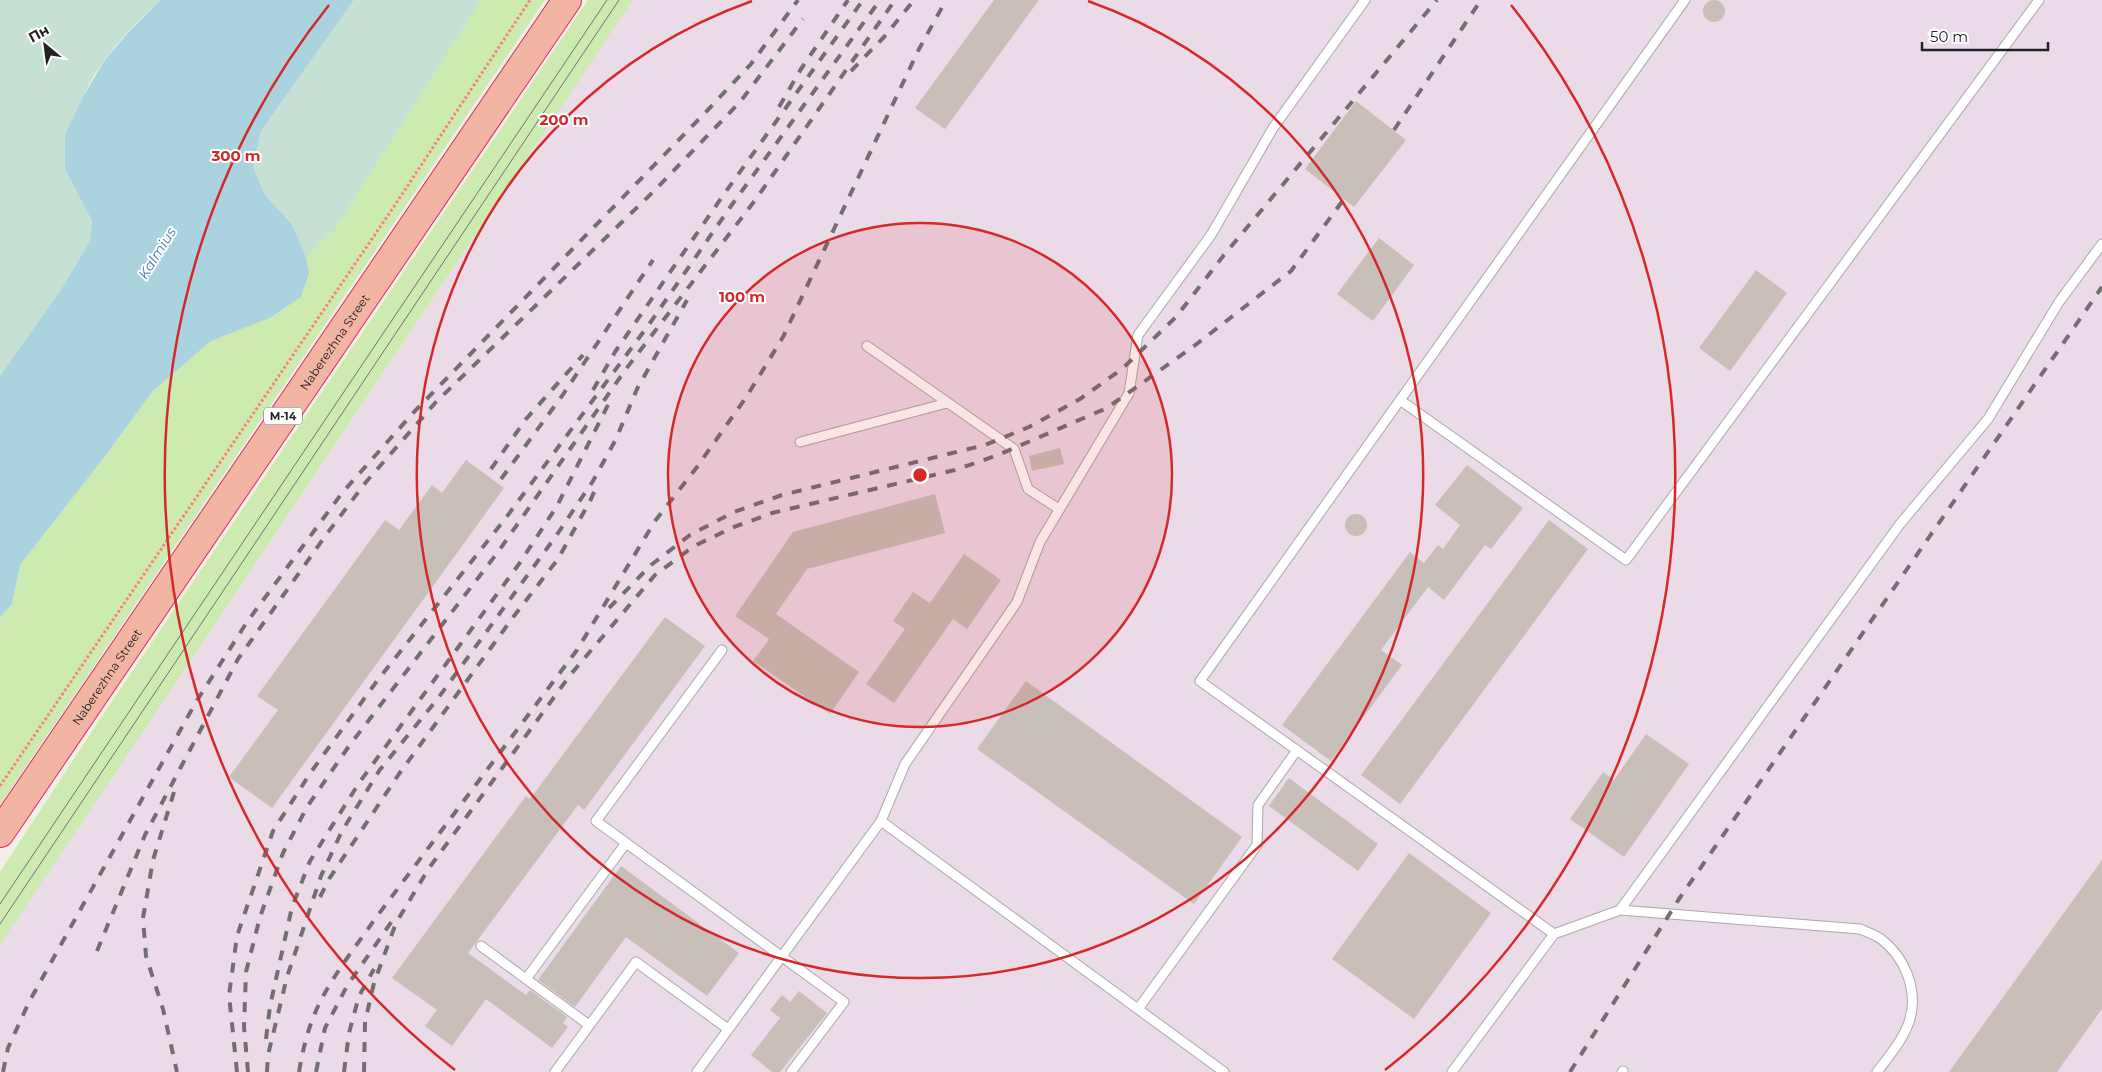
<svg xmlns="http://www.w3.org/2000/svg" width="2102" height="1072" viewBox="0 0 2102 1072" font-family="Montserrat,sans-serif">
<style>
.industrial{fill:#ebdbe8}
.grass{fill:#cdebb0}
.wetland{fill:#c6e0d4}
.water{fill:#aad3df}
.building{fill:#c7bfb8}
.lines{fill:none;stroke-linecap:round;stroke-linejoin:round}
.service-casing{stroke:#a9a9a9;stroke-width:11}
.trunk-casing{stroke:#dc2a67;stroke-width:30}
.path{stroke:#fa8072;stroke-width:3;stroke-dasharray:2.5 2.5;stroke-linecap:butt}
.service{stroke:#fff;stroke-width:9}
.trunk{stroke:#f2b4a3;stroke-width:28}
.tram{stroke:#707070;stroke-width:1}
.rail{stroke:#707070;stroke-width:4;stroke-dasharray:10 10;stroke-linecap:butt}
.ring{fill:none;stroke:#d62828;stroke-width:2.5}
.labels{text-anchor:middle;dominant-baseline:central;stroke-width:4;stroke-linejoin:round;paint-order:stroke}
.shield{fill:#fff;stroke:#646464;stroke-width:1}
.shield-label{font-size:11px;font-weight:bold;fill:#222}
.street-label{font-size:12px;fill:#222;stroke:#fff}
.water-label{font-size:14px;font-style:italic;fill:#4a7aab;stroke:#fff}
.centre{fill:#d62828;stroke:#fff;stroke-width:2.5}
.ring-label{font-size:15px;text-anchor:middle;font-weight:bold;fill:#d62828;stroke:#fff;stroke-width:4;stroke-linejoin:round;paint-order:stroke}
</style>
<rect width="100%" height="100%" fill="#f2efe9"/>
<!-- industrial -->
<path class="industrial" d="M633,0H2102V1072H0V945Z"/>
<!-- grass -->
<path class="grass" d="M354,0H545L0,805V617L12,604L20,565L106,455L152,392L211,341L270,318L301,297L309,275L291,223Z
M588,0H633L0,945V872L106,710Z"/>
<!-- wetland -->
<path class="wetland" d="M0,0H160C133,26 99,59 84,95C76,115 71,147 65,169L92,221L90,241L62,288L0,376Z
M354,0H481L335,229L306,257L291,223L265,195L253,166L261,131Z"/>
<!-- water -->
<path class="water" d="M160,0H354L261,131L253,166L265,195L291,223L306,257L309,274L301,297L270,318L211,341L152,392L106,455L20,565L12,604L0,617V376L62,288L90,241L92,221L65,169V135L84,95L104,61L126,35Z"/>
<!-- building -->
<path class="building" d="M1703 11a11 11 0 1 1 22 0a11 11 0 1 1-22 0Z
M994,0H1039L945,129L915,108Z
M1356,101L1406,140L1354,207L1305,169Z
M1379,238L1414,265L1373,321L1337,294Z
M1756,270L1787,293L1730,371L1699,348Z
M1060,448L1064,464L1032,471L1029,456Z
M466,460L504,488L272,808L229,777L278,710L257,696L385,520L399,530L432,485L442,493Z
M1467,465L1523,508L1491,549L1485,545L1444,600L1428,587L1381,650L1402,665L1331,761L1282,725L1410,552L1424,563L1438,545L1443,549L1460,525L1435,505Z
M935,494L945,533L807,569L776,614L859,672L830,714L753,661L769,639L735,616L793,532Z
M1345 525a11 11 0 1 1 22 0a11 11 0 1 1-22 0Z
M1549,520L1588,549L1400,804L1361,775Z
M964,554L1001,580L967,629L953,619L894,703L866,684L905,629L893,621L913,592L930,603Z
M665,617L705,646L584,810L578,805L468,953L526,995L530,990L567,1017L563,1023L568,1027L552,1048L486,999L452,1046L425,1026L437,1010L392,978L526,796L530,799Z
M1026,681L1242,837L1194,904L977,749Z
M1646,734L1689,764L1624,857L1570,819L1603,772L1614,780Z
M1289,778L1378,844L1358,871L1269,806Z
M1409,853L1491,913L1414,1019L1332,959Z
M2102,860V1009L2057,1072H1949Z
M621,866L739,953L707,996L626,937L575,1007L538,980Z
M799,991L827,1013L780,1072H772L751,1055L780,1018L770,1010L782,995L790,1002Z"/>
<g class="lines">
<!-- service casing -->
<g class="service-casing">
<path id="service" d="M867,346L1014,449L1028,489L1059,509
M1400,400L1626,560L2039,0
M800,442L947,403
M722,650L596,821L844,1002L791,1072
M881,821L1224,1072
M1620,910L1900,524L1988,419L2059,302L2102,244
M1554,934L1200,681L1685,0
M481,946L589,1025
M526,979L626,843
M1138,1009L1257,845L1258,805L1297,750
M555,1072L636,962L728,1029
M697,1072L881,821L905,764L1017,602L1040,542L1129,393L1138,335L1211,235L1273,128L1365,0
M1452,1072L1554,934L1620,910L1860,929C1867,932 1875,935 1881,939C1905,957 1918,990 1910,1019C1904,1039 1889,1056 1877,1072
M1622,1072L1623,1071"/>
</g>
<!-- trunk casing -->
<g class="trunk-casing">
<g id="trunk">
<path id="s1" d="M0,833L567,0"/>
</g>
</g>
<!-- path -->
<path class="path" d="M0,786L393,208L530,0"/>
<!-- service -->
<use href="#service" class="service"/>
<!-- trunk -->
<use href="#trunk" class="trunk"/>
<!-- tram -->
<path class="tram" d="M0,904L607,0
M0,924L619,0"/>
<!-- rail -->
<path class="rail" d="M851,71L884,37L914,0
M779,107L801,69L848,0
M1394,130L1481,0
M593,390L615,352L722,197L863,0
M491,469L526,419L583,355
M501,479L562,396L653,260
M609,608L651,565L690,535L734,512L782,495L985,445L1029,427L1080,399L1122,369L1176,317L1224,255L1437,0
M174,792L153,860L143,918L146,956L163,1009L177,1072
M320,897L329,879L399,774L514,616L558,559L591,499L598,483
M97,951L145,835L238,659L326,535L366,482L436,402L653,192L740,102L803,19
M266,1039L270,1006L292,907L310,861L359,783L519,564L557,506L610,401
M3,1072L8,1048L29,1002L196,702L247,622L342,493L413,413L703,115L751,64L798,0
M237,1072L229,995L237,936L273,831L311,772L377,681L505,519L650,323L731,206L880,0
M248,1072L244,1027L246,972L260,917L283,853L307,807L349,746L498,552L626,369L756,199L895,0
M267,1072L268,1055L287,977L321,876L342,831L379,771L439,697L556,536L593,481L616,439L637,389L687,300
M299,1072C303,1048 309,1024 320,1002C335,973 356,946 375,919L577,650L655,521L697,467L747,396L783,337L918,51L946,0
M316,1072L325,1028L347,986L392,921
M344,1072L349,1033L359,996L374,969
M364,1072L365,1022L374,983L396,923L429,868L571,674L655,575L694,546L734,527L772,513L955,470L998,455L1107,408L1194,346L1291,271L1344,199
M1570,1072L1679,899L2102,287"/>
</g>
<!-- distance rings -->
<circle cx="920" cy="475" r="252" fill="#d62828" fill-opacity=".12"/>
<g class="ring">
<circle cx="920" cy="475" r="252"/>
<path d="M1088 1A503 503 0 1 1 752 1"/>
<path d="M455 1070A755 755 0 0 1 329 5M1511 5A755 755 0 0 1 1385 1070"/>
</g>
<g class="labels">
<!-- shield labels -->
<rect class="shield" x="264" y="407.5" width="38" height="17" rx="4"/>
<g class="shield-label">
<text x="283" y="416">М-14</text>
</g>
<!-- street labels -->
<g class="street-label">
<text stroke="none"><textPath href="#s1" startOffset="594">Naberezhna Street</textPath></text>
<text stroke="none"><textPath href="#s1" startOffset="189">Naberezhna Street</textPath></text>
</g>
<!-- water labels -->
<g class="water-label">
<text transform="translate(157 253) rotate(-58)">Kalmius</text>
</g>
</g>
<circle cx="920" cy="475" r="8" class="centre"/>
<g class="ring-label">
<text x="564" y="125">200 m</text>
<text x="236" y="161">300 m</text>
<text x="742" y="302">100 m</text>
</g>
<!-- north arrow -->
<g transform="translate(45 45) rotate(331)" stroke="#ffffff" stroke-width="4" paint-order="stroke">
<path d="M0-4L9 19L0 12L-9 19Z" fill="#222222"/>
<text y="-8" font-size="14" font-weight="bold" text-anchor="middle" fill="#222222">Пн</text>
</g>
<!-- scale -->
<path d="M1922 42v8h126v-8" fill="none" stroke="#222222" stroke-width="2.5"/>
<text x="1930" y="42" font-size="15" fill="#222222" stroke="#ffffff" stroke-width="4" paint-order="stroke">50 m</text>
</svg>
